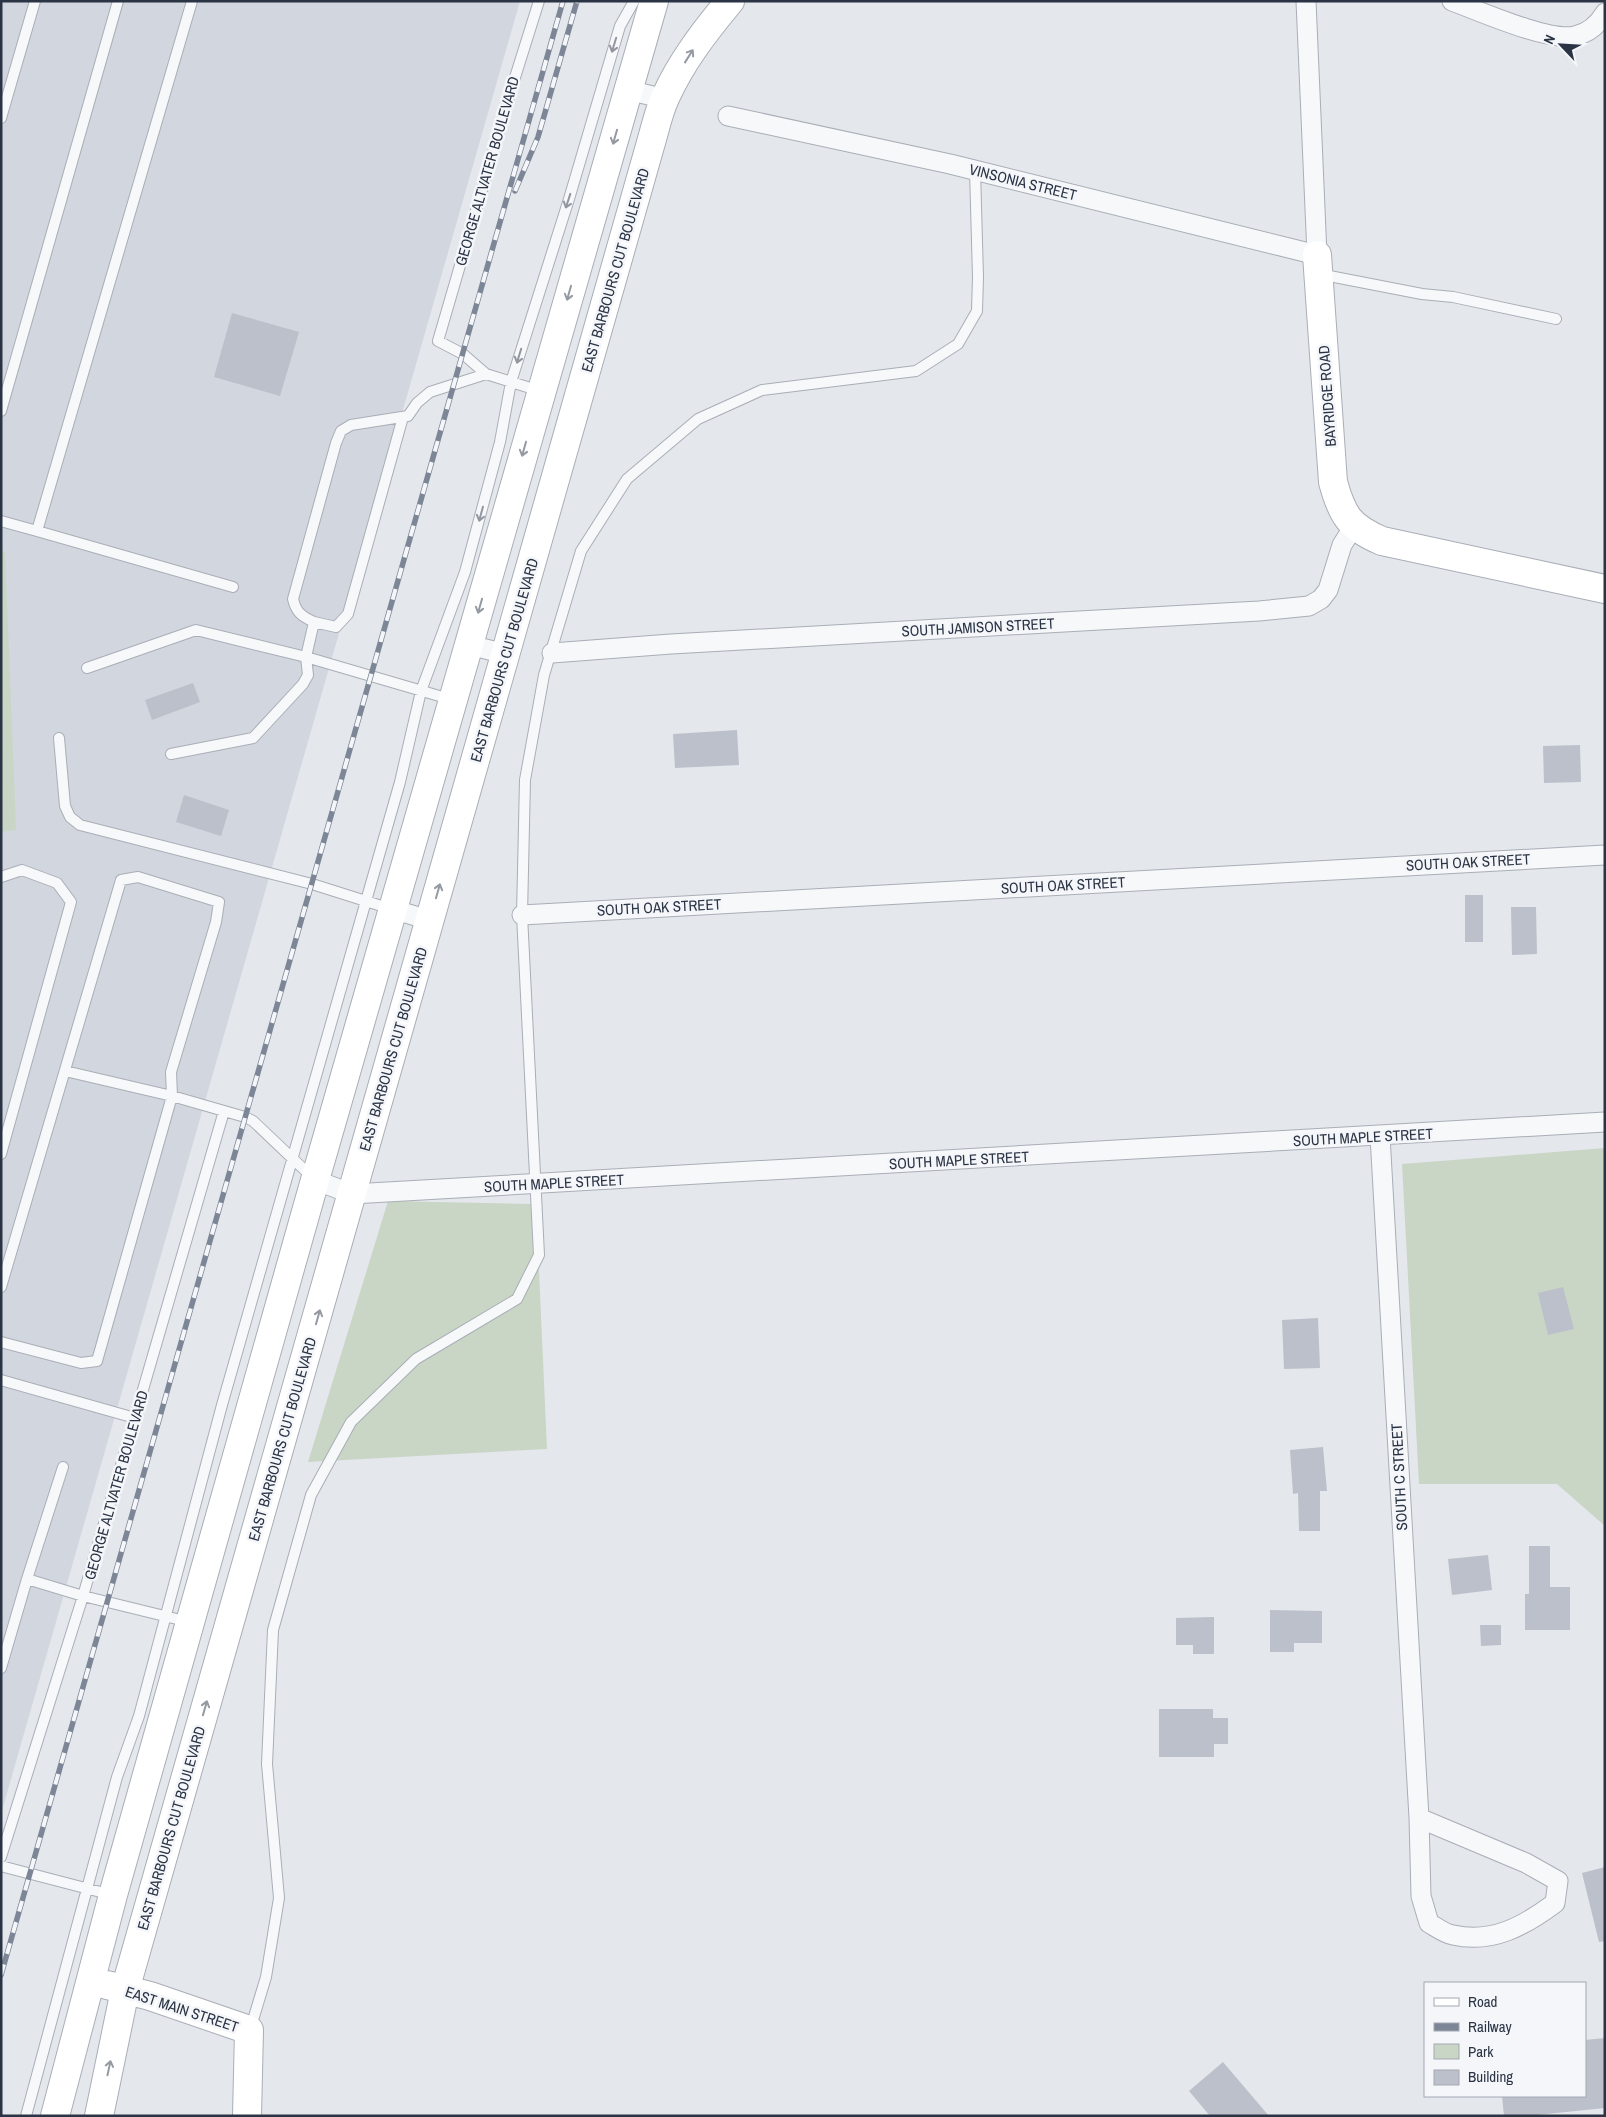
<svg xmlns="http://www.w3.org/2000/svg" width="1606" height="2117" viewBox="0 0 1606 2117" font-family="'Archivo Narrow',sans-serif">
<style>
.built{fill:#d2d6de}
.green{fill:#c9d6c5}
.building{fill:#bbc0ca}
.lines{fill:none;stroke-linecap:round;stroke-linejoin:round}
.lane-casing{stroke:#a9aeb7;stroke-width:12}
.street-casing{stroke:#a9aeb7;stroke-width:21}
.secondary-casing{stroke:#a9aeb7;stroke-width:30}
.lane{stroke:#f7f8fa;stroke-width:10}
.street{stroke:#f7f8fa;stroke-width:19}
.secondary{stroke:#fff;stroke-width:28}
.rail-casing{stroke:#7d8696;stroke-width:5.5}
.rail{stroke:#f4f6f9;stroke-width:4;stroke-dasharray:11;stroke-linecap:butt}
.oneway{stroke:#9196a0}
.oneway2{stroke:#959aa2}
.labels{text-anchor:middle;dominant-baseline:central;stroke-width:5;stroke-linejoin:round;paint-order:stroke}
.street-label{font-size:15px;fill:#2b3445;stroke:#f4f6f9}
</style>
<rect width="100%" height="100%" fill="#e4e7ec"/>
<!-- built -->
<path class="built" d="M1,1H520L1,1814Z"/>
<!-- green -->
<path class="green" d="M1,550L5,552L16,830L1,832Z
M1605,1148V1526L1557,1484H1419L1402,1164Z
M388,1201L536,1204L547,1449L308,1462Z"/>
<!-- building -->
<path class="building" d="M232,313L299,332L280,396L214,377Z
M193,683L200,702L152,720L145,700Z
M737,730L739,765L675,768L673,734Z
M1580,745L1581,782L1544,783L1543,746Z
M184,795L229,810L221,836L176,822Z
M1465,895H1483V942H1465Z
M1511,907H1536L1537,954L1512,955Z
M1563,1287L1574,1329L1548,1335L1538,1293Z
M1318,1318L1320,1368L1284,1369L1282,1320Z
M1323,1447L1327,1491H1320V1531H1299L1298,1493L1293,1494L1290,1450Z
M1529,1546H1550V1587H1570V1630H1525V1594H1529Z
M1488,1555L1492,1590L1452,1595L1448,1559Z
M1270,1610L1322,1611V1643H1294V1652H1270Z
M1214,1617V1654H1193V1645H1176V1618Z
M1480,1625H1501V1645L1481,1646Z
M1159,1709H1213V1718H1228V1744H1214V1757H1159Z
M1605,1867V1941L1599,1942L1582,1873Z
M1605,2038V2108L1527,2116H1504L1502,2096H1585V2040Z
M1223,2062L1269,2116H1210L1189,2091Z"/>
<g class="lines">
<!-- lane casing -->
<g class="lane-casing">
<path id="lane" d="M192,1L37,531L233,587
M539,1L512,87L438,341L463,354L486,374L540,391
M1,118L35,1
M1319,274L1422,294L1453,297L1556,319
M1,411L118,1
M1,521L37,531
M314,622L336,627L348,614L403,417
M87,668L196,630L306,657L453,700
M59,738L65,806L70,817L80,825L312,884L391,909
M171,754L253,738L303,684L308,675L306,657L314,622C301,616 296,612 293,599L336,443L341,431L351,425L408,416L417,403L430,392L486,374
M1,877L22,870L57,883L71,902L1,1154
M65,1071L172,1096L245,1117L253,1121L312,1177
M1,1287L121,880L138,877L219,902L216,922L171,1072L172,1096L97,1361L81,1363L1,1342
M1,1380L135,1418
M27,1579L63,1467
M1,1668L27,1579L83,1596L189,1622
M1,1857L83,1596L224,1111
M1,1866L112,1895
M250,2030L266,1977L279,1898L267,1764L273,1630L311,1495L351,1422L416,1359L517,1299L539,1255L522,915L525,780L544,675L581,551L627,479L698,419L762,390L916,371L958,344L977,311L978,277L975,170
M26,2116L117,1777L139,1716L222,1405L400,782L421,691L465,572L500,442L511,382L569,199L620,26L634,1"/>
</g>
<!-- street casing -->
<g class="street-casing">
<path id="street" d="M1452,1C1479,11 1549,42 1575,36C1588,33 1598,25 1605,13
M628,90L665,99
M728,116L950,164L1317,255L1306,1
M469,645L506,654
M552,653L671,644L1259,611L1309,606L1321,599L1328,590L1342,545L1354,526
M392,909L429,920
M522,915L1605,855
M1380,1136L1419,1818L1421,1896L1429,1923C1436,1927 1445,1934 1453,1935C1492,1944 1524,1926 1555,1903L1558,1881L1526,1863L1419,1818
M315,1180L352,1194L1605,1122"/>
</g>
<!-- secondary casing -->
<g class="secondary-casing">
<path id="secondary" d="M1317,255L1333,482C1342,515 1349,527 1382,541L1605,589
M107,1985L150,1996L249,2030L247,2116
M55,2116L113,1895L315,1180L654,1
M99,2116L125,1990L652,139C656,125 659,111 665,98C681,62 705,31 730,1"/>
</g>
<!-- lane -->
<use href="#lane" class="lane"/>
<!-- street -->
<use href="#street" class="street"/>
<!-- secondary -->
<use href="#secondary" class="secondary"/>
<!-- rail casing -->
<g class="rail-casing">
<path id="rail" d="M515,191L538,137L577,1
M1,1975L563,1"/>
</g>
<!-- rail -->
<use href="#rail" class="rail"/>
</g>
<!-- one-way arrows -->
<defs><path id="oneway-shaft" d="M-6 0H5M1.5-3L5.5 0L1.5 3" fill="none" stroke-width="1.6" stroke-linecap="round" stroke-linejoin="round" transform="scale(1.25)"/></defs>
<g class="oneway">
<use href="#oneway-shaft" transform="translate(614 45) rotate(107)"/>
<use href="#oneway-shaft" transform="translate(568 201) rotate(108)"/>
<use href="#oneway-shaft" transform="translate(519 356) rotate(107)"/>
<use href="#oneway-shaft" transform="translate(481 514) rotate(105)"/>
</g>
<g class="oneway2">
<use href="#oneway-shaft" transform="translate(689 56) rotate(-58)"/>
<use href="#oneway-shaft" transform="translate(615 137) rotate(106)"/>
<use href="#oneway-shaft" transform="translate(569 293) rotate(106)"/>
<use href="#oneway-shaft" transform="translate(524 449) rotate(106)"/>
<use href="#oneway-shaft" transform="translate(480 606) rotate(106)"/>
<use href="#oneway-shaft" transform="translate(438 891) rotate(-74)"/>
<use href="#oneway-shaft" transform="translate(318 1317) rotate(-74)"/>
<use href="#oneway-shaft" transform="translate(205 1708) rotate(-74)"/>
<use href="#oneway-shaft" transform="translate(109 2068) rotate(-78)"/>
</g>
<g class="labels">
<!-- street labels -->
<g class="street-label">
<text transform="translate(487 171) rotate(-74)">GEORGE ALTVATER BOULEVARD</text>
<text transform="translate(1023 182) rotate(14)">VINSONIA STREET</text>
<text transform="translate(615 270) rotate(-74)">EAST BARBOURS CUT BOULEVARD</text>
<text transform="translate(1327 396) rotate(-94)">BAYRIDGE ROAD</text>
<text transform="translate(978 627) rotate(-3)">SOUTH JAMISON STREET</text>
<text transform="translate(504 660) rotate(-74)">EAST BARBOURS CUT BOULEVARD</text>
<text transform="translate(1468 862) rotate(-3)">SOUTH OAK STREET</text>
<text transform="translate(1063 885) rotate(-3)">SOUTH OAK STREET</text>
<text transform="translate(659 907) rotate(-3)">SOUTH OAK STREET</text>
<text transform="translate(393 1049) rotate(-74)">EAST BARBOURS CUT BOULEVARD</text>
<text transform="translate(1363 1137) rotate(-3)">SOUTH MAPLE STREET</text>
<text transform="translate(959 1160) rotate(-3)">SOUTH MAPLE STREET</text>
<text transform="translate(554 1183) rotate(-3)">SOUTH MAPLE STREET</text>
<text transform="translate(282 1439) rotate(-74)">EAST BARBOURS CUT BOULEVARD</text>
<text transform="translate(1399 1477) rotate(-93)">SOUTH C STREET</text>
<text transform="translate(116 1485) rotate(-74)">GEORGE ALTVATER BOULEVARD</text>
<text transform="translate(171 1828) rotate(-74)">EAST BARBOURS CUT BOULEVARD</text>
<text transform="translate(182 2009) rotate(18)">EAST MAIN STREET</text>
</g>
</g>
<!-- border -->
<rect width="1606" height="2117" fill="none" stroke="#2b3445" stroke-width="5"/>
<!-- legend -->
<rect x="1424" y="1982" width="162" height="115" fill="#f4f6f9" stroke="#a4a8b1"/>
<rect x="1434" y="1998" width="25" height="8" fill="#ffffff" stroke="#a4a8b1"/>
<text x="1468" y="2007" font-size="15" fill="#2b3445">Road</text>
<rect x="1434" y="2023" width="25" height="8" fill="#7d8696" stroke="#a4a8b1"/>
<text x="1468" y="2032" font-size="15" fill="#2b3445">Railway</text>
<rect x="1434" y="2044" width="25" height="15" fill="#c9d6c5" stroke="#a4a8b1"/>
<text x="1468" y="2057" font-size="15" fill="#2b3445">Park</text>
<rect x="1434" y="2070" width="25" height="15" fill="#bbc0ca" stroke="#a4a8b1"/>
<text x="1468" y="2082" font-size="15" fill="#2b3445">Building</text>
<!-- north arrow -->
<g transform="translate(1561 45) rotate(295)" stroke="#f4f6f9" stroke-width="4" paint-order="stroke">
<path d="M0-4L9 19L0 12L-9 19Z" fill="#2b3445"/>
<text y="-8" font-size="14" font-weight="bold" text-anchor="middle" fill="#2b3445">N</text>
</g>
</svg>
